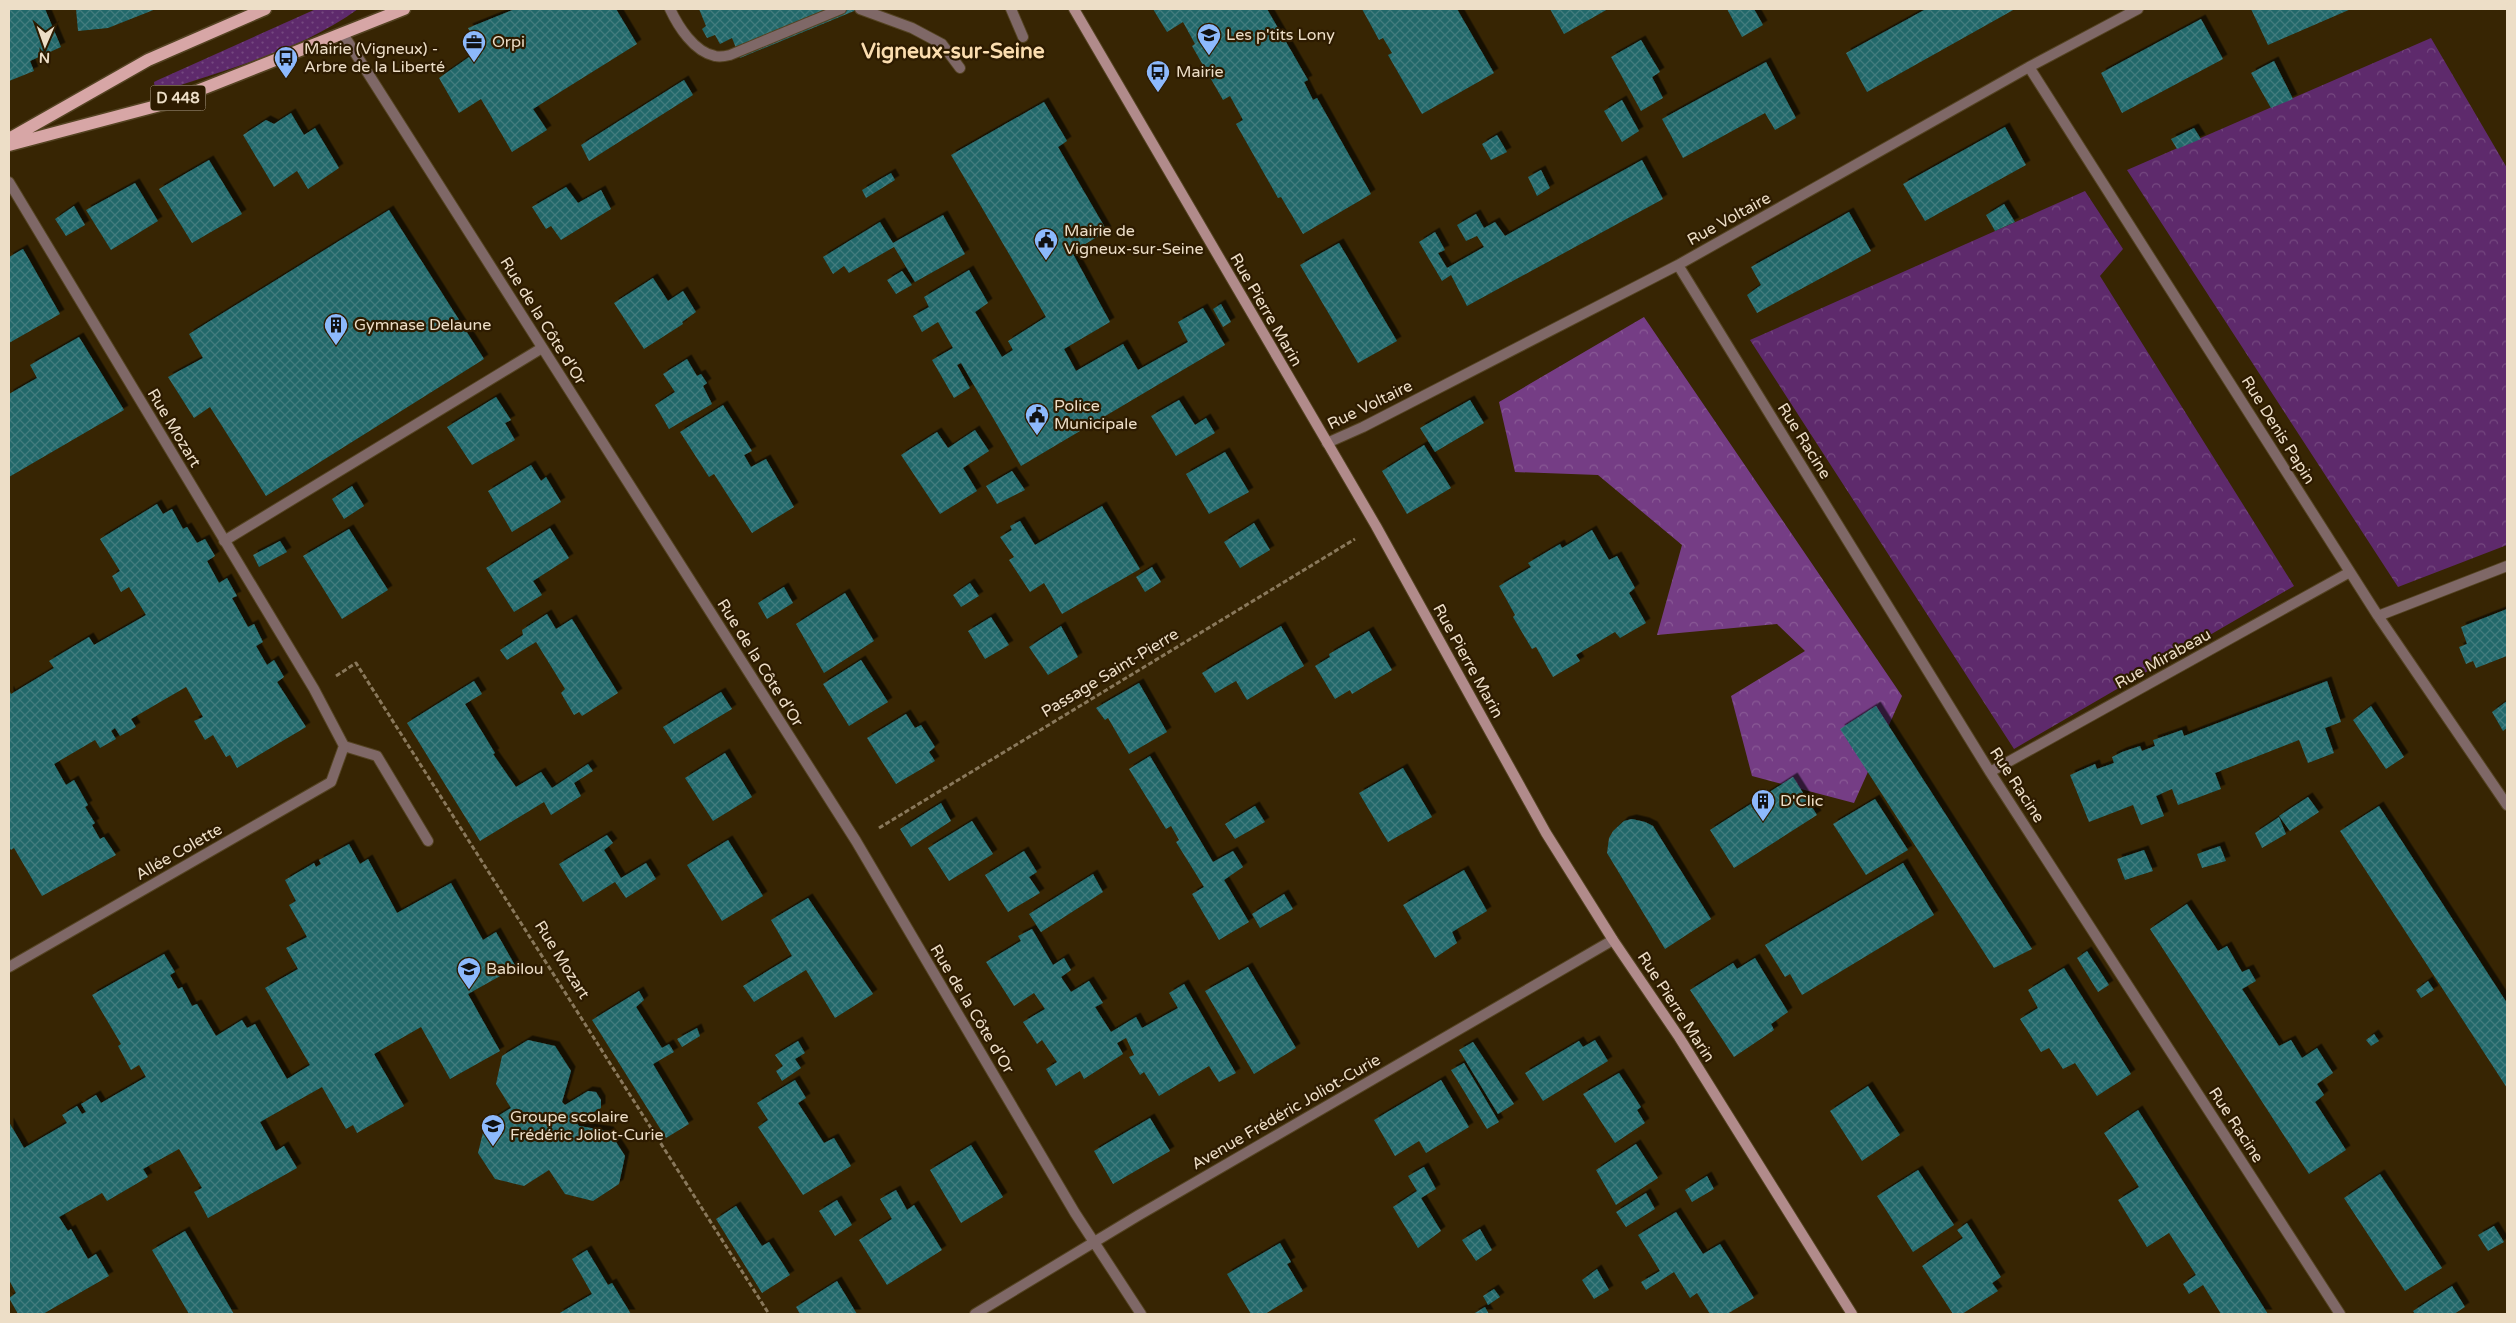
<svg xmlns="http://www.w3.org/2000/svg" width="2516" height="1323" viewBox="0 0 2516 1323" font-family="'Varela Round',sans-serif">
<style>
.grass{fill:url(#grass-dots)}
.forest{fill:url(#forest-crowns)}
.park{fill:url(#park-crowns)}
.building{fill:url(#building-cross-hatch);filter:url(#shadow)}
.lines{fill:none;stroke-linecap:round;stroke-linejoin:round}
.lane-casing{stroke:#544322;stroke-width:12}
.street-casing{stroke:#544322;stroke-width:12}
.secondary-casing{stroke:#544322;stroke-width:12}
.primary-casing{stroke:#544322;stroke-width:15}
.path{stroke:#89785b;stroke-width:3;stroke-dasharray:5 2.5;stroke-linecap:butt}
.lane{stroke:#7f6867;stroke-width:10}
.street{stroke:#7f6867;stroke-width:10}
.secondary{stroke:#b18b8b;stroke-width:10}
.primary{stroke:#d7a6a6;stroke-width:12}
.labels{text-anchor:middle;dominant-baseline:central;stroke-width:4.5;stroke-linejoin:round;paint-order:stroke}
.shield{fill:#2d1b00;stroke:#b3a48b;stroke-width:1}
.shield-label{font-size:15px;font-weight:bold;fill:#eddec7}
.poi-label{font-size:16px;fill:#eddec7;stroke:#2d1b00;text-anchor:start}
.street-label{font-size:16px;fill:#eddec7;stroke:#2d1b00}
.district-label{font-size:21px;font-weight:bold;fill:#fbddaf;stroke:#2d1b00}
</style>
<defs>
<pattern id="grass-dots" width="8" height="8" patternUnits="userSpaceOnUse" patternTransform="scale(1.25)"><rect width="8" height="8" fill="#5e2a6c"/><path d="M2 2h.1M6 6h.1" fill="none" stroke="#754880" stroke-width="1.8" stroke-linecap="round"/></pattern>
<pattern id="forest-crowns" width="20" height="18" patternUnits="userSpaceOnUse" patternTransform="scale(1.25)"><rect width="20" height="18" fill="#753d85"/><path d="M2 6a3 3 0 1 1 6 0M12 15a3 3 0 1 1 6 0" fill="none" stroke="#895995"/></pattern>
<pattern id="park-crowns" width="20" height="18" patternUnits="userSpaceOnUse" patternTransform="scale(1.25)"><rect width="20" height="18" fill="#5e2a6c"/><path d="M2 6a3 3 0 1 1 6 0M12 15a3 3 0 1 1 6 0" fill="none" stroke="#754880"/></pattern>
<pattern id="building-cross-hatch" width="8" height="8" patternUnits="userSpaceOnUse" patternTransform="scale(1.25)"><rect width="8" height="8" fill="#21676a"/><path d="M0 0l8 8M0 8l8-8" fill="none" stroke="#427c7e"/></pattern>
<filter id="shadow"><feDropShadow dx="4.5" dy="-4.5" stdDeviation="0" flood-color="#0009"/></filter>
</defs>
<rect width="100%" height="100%" fill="#372503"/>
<!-- grass -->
<path class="grass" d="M316,9H358C300,51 227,69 160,92L155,91L154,82L158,80Z"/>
<!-- forest -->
<path class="forest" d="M1644,317L1902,696L1854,803L1752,776L1731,696L1805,651L1777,624L1657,635L1682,545L1598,475L1515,472L1499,402Z"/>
<!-- park -->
<path class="park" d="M2431,38L2507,168V545L2398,587L2127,170Z
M2085,191L2123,249L2100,276L2294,586L2014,749L1750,340Z"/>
<!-- building -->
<path class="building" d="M9,9H45L61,47L30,61L34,71L9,81Z
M76,9H156L108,28L78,31Z
M515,9H616L637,44L533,109L547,130L512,152L481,99L459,113L439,78L479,50L468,28Z
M699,9H859L740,58L732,38L720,44L715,35L707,38L702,29L706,26Z
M1153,9H1267L1308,80L1304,82L1313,100L1317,98L1371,194L1303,234L1281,197L1278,198L1236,124L1243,120L1230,96L1223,100L1192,46L1195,44L1183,22L1167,32Z
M1362,9H1457L1494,73L1422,114L1388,55L1392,53L1383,38L1379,40Z
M1550,9H1608L1564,34Z
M1727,9H1754L1763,25L1742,37Z
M1926,9H2015L1867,92L1846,53Z
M2251,9H2351L2268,45Z
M2201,19L2223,59L2122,113L2101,73Z
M1641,40L1660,72L1652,77L1663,98L1641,111L1611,57Z
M2274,61L2293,99L2271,108L2251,73Z
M1766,62L1796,118L1775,130L1765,113L1683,158L1662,119Z
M684,80L693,95L589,161L581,145Z
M1622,100L1639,131L1622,142L1604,111Z
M1044,102L1067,141L1058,147L1107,231L1072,252L1110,322L1064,349L1076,371L1123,344L1138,370L1188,342L1178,322L1203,308L1225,345L1021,466L961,363L957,365L970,388L954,398L932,360L953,348L938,322L922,332L913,316L929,307L924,297L969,270L988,303L975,312L1002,357L1013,350L1008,341L1046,317L951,155Z
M291,113L304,135L315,128L339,168L308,189L297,171L274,187L243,135L266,120L274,124Z
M2005,127L2026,165L1925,221L1903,184Z
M2194,128L2201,139L2177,149L2171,139Z
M1497,135L1507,152L1491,160L1482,144Z
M209,160L242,214L192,243L159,189Z
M1642,160L1663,199L1467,306L1451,275L1442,281L1419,242L1435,232L1445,250L1438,253L1447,268L1484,247L1477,236L1466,241L1457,225L1476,214L1484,228L1495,222L1505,236Z
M1541,170L1550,188L1537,196L1528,177Z
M891,173L895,180L866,198L862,190Z
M135,183L158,221L111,250L86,210Z
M566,187L578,203L601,190L611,209L561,240L551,226L546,229L532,207Z
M2004,204L2015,222L1995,231L1986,215Z
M74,206L85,225L66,236L55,219Z
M389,210L484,359L266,496L210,407L194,418L168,377L203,358L189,334Z
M1849,212L1871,251L1757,313L1747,295L1761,285L1751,267Z
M943,215L965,254L915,282L894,247L849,273L844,266L833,274L823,257L880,222L893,243Z
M1339,243L1397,341L1358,363L1300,265Z
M23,249L60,314L9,343V257Z
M902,271L912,285L896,294L887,280Z
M653,278L668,301L683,291L696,312L682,322L683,324L644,349L614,303Z
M1221,304L1231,322L1223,327L1213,309Z
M79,337L124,410L9,477V394L37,378L30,365Z
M687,359L697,376L701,374L707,383L703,386L712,404L669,429L655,405L675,392L663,374Z
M496,397L511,420L505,423L515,440L472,465L447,427Z
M1179,400L1195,425L1206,418L1215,433L1176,456L1151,416Z
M1470,400L1484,423L1435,452L1420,428Z
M723,405L752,451L744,455L751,467L766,459L794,507L752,533L714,474L709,477L680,432Z
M975,430L989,451L963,468L977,491L940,514L901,455L937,432L948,448Z
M1424,445L1451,488L1407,514L1382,471Z
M1225,452L1249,492L1209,514L1186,474Z
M531,465L541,481L546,477L561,502L512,532L488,491Z
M1012,471L1025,490L997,504L986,486Z
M352,486L364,506L344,519L332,499Z
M157,504L163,514L172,509L183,529L187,527L197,543L205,539L215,556L207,561L219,583L227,578L237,596L232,598L248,627L254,624L263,642L256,646L267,665L274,660L284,677L277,682L306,727L237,768L230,755L226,757L213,735L205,740L194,721L203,717L186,687L131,719L136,727L120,736L115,728L111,731L116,739L100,748L95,740L54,764L66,785L74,780L88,805L85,807L95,823L92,825L100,839L104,837L116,855L42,896L14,848L11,850L9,847V690L11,694L54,668L49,661L89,637L94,645L146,615L129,587L121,592L112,576L120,571L100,539Z
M1102,506L1140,569L1062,614L1044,583L1030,592L1009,560L1014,557L1000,537L1012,530L1010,526L1020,521L1035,545Z
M1254,523L1270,550L1240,568L1224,542Z
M550,528L569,558L533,581L542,595L514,612L486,568Z
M349,529L388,590L342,619L303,556Z
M1592,530L1609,560L1617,556L1635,588L1629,593L1646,623L1620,638L1615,632L1576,655L1580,661L1553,677L1536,647L1532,649L1513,617L1515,615L1499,586L1531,567L1528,563L1560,544L1562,548Z
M280,541L287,552L259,567L253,555Z
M1152,567L1161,582L1145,592L1136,577Z
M970,583L979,596L961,607L953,595Z
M784,587L793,603L767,619L758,603Z
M845,593L874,641L824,673L796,624Z
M2507,609V656L2476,668L2473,661L2466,664L2459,647L2467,644L2461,627Z
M547,614L556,629L572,619L618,693L582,716L579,712L574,715L561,693L565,689L536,642L507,660L500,650L523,635L522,630Z
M991,617L1009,645L985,659L968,631Z
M1061,626L1078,657L1048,675L1029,647Z
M1281,626L1304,666L1247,700L1236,681L1215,693L1202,673Z
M1369,631L1392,670L1352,694L1350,690L1335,699L1315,666L1330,657L1329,654Z
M861,660L888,702L849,726L823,684Z
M474,681L482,694L465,704L495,753L493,754L516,787L541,772L552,788L588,764L593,771L574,783L581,796L551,815L544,802L480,841L407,723Z
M2327,681L2341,722L2325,728L2334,753L2308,763L2299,740L2215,773L2221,789L2178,805L2172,789L2156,796L2164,816L2141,825L2133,805L2089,822L2070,775L2095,764L2097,769L2114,763L2112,757L2122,752L2140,746L2142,751L2155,746L2153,740L2165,736L2182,730L2184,736Z
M1139,683L1167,732L1129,754L1108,718L1105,720L1096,708Z
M721,692L732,709L674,744L663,727Z
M2507,701V728L2503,731L2492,712Z
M1876,706L2032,949L1994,968L1840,729Z
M2371,706L2404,757L2386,769L2353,720Z
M906,714L915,728L921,725L935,747L929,752L935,761L896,784L867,738Z
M725,753L752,797L713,821L685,778Z
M1150,756L1213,862L1233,851L1243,867L1224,880L1249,922L1219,940L1192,894L1204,887L1176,842L1179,840L1171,826L1166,829L1129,769Z
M1403,768L1432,817L1388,842L1359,793Z
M1793,777L1817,815L1734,868L1710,830Z
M2308,797L2319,812L2290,831L2279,816Z
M1875,799L1908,850L1866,875L1833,824Z
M941,803L951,821L911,847L900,829Z
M1255,806L1265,822L1235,839L1225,824Z
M2379,806L2507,1003V1088L2340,831Z
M2279,817L2286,834L2262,848L2255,833Z
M1632,819L1645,822L1653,826L1711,919L1665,949L1607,853L1609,838L1613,831L1624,821Z
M972,821L993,854L949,881L928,848Z
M607,835L613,843L604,850L621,878L646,863L656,879L626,898L615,882L583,902L559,864Z
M728,840L763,896L722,921L687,865Z
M349,844L360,864L368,859L397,913L451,883L483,940L496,932L516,967L468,994L500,1051L450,1079L421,1027L374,1054L404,1106L357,1133L353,1125L346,1129L322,1087L260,1122L276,1151L284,1146L297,1168L208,1218L194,1192L202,1188L179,1149L143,1169L148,1177L107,1201L102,1193L59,1217L68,1231L71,1229L88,1259L96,1254L109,1276L43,1314H18L9,1298L16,1293L9,1280V1122L24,1148L67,1123L62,1115L77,1106L82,1114L86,1112L81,1104L96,1095L101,1103L146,1077L139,1065L131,1070L118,1046L121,1044L92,995L164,954L175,972L170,975L178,989L182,987L192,1006L197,1004L216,1036L242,1020L247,1028L255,1024L287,1079L310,1065L265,988L298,969L286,948L307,937L289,905L296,901L285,880L314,863L316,867L321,864L319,860Z
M2220,846L2226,861L2202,868L2197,854Z
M2144,850L2153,871L2125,880L2117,859Z
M1024,851L1037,872L1029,877L1040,893L1008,912L985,875Z
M1903,863L1934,915L1802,995L1790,974L1785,977L1765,945Z
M1464,870L1487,911L1452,932L1457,943L1435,958L1403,905Z
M1093,874L1103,892L1041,932L1029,914Z
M1284,894L1293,909L1260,928L1252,914Z
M808,898L873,994L835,1018L806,970L754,1002L743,986L792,956L771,920Z
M2187,904L2218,951L2227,946L2242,972L2249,969L2256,981L2242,989L2279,1046L2291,1040L2302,1058L2317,1048L2333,1073L2317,1084L2324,1095L2315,1102L2346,1150L2309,1174L2150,929Z
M1032,929L1053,965L1064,958L1071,970L1061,977L1071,992L1089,981L1103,1003L1095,1007L1111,1032L1136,1017L1142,1028L1178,1008L1169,993L1184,984L1236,1073L1219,1082L1209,1066L1159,1096L1144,1072L1140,1075L1129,1057L1134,1055L1126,1038L1117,1043L1123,1054L1084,1079L1080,1071L1056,1086L1046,1069L1057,1062L1042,1040L1037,1044L1023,1022L1045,1009L1034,993L1014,1006L986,962L1021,941L1018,936Z
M2087,951L2109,985L2098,992L2077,958Z
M1755,958L1788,1012L1771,1024L1774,1030L1734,1057L1690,990L1733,963L1737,969Z
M1248,967L1296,1048L1254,1074L1205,991Z
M2064,968L2131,1074L2097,1096L2075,1063L2063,1069L2049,1048L2041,1052L2020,1019L2038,1008L2028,990Z
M2428,981L2434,990L2421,998L2416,990Z
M639,991L644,1000L636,1007L662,1048L669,1044L674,1052L653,1064L689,1124L666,1138L592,1020Z
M697,1028L700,1036L682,1047L677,1039Z
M2374,1034L2379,1041L2371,1046L2366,1040Z
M528,1040L555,1046L571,1071L562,1102L565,1105L588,1091L596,1092L601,1100V1108L576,1122L579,1126L609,1131L625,1156L619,1184L593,1201L565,1194L549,1170L524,1186L495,1179L478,1153L485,1124L511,1108L496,1084L502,1056Z
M1595,1040L1608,1061L1543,1101L1525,1073L1579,1041L1583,1047Z
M798,1041L805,1053L795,1059L801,1068L782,1081L776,1071L783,1066L775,1055Z
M1473,1042L1514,1104L1498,1114L1459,1050Z
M1464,1063L1499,1122L1487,1129L1451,1070Z
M1619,1073L1641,1107L1637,1110L1645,1123L1615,1143L1583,1094Z
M795,1080L806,1098L798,1103L824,1143L834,1138L851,1166L803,1195L758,1127L768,1120L757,1103Z
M1441,1080L1469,1127L1426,1153L1419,1141L1395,1156L1374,1120Z
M1868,1086L1900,1135L1862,1161L1830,1111Z
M2138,1110L2170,1161L2268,1314H2221L2203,1285L2189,1294L2183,1284L2196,1275L2169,1233L2147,1247L2118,1200L2139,1187L2104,1133Z
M1150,1118L1170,1151L1113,1184L1094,1151Z
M1636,1144L1658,1178L1616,1205L1596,1170Z
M971,1145L1003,1197L961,1223L930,1170Z
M1424,1167L1436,1189L1421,1198L1441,1231L1418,1248L1393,1207L1417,1191L1408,1176Z
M1918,1170L1954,1225L1913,1252L1877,1196Z
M2380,1174L2442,1268L2405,1291L2344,1198Z
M1707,1176L1714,1189L1692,1202L1685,1190Z
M896,1190L907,1210L914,1205L942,1250L887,1285L859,1240L892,1219L880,1199Z
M1646,1193L1655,1209L1626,1227L1616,1212Z
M837,1200L852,1225L835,1236L819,1211Z
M736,1206L762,1246L769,1242L790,1275L762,1293L716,1219Z
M1676,1212L1703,1254L1720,1244L1754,1298L1727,1314H1710L1697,1293L1690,1298L1674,1272L1646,1290L1641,1282L1660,1271L1638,1235Z
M1967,1223L2001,1277L1992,1283L1998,1291L1962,1314H1953L1922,1266L1963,1238L1957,1230Z
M2494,1226L2504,1242L2488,1251L2478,1235Z
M1480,1229L1492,1250L1476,1261L1462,1240Z
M185,1231L234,1314H189L152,1250Z
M1280,1243L1291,1262L1287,1264L1303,1291L1265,1314H1251L1227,1274Z
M587,1250L608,1285L612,1283L631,1314H558L592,1294L572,1259Z
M1597,1269L1609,1290L1594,1299L1582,1280Z
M837,1281L857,1314H800L796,1307Z
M2452,1286L2465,1307L2454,1314H2415L2413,1311Z
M1494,1289L1500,1297L1488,1305L1483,1296Z
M1485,1307L1489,1314H1473Z"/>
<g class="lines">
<!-- lane casing -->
<g class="lane-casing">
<path id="lane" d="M670,9C678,26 694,52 715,56C719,57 726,56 730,55L841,9
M860,9L912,28L942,44L960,68
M1011,9L1023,37
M224,541L542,348
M344,746L377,756L428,841"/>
</g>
<!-- street casing -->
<g class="street-casing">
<path id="street" d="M343,34L856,841L1075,1213L1141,1314
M2029,67L2378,616L2507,805
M9,182L314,689L344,746L331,782L9,967
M1678,265L1990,772L2340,1314
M1327,443L1363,427L1678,265L2029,67L2138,9
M2378,616L2507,566
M1990,772L2350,572
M975,1314L1139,1215L1613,940"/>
</g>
<!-- secondary casing -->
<g class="secondary-casing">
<path id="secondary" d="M1074,9L1376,526L1546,833L1613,940L1679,1037L1852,1314"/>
</g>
<!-- primary casing -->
<g class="primary-casing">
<path id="primary" d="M9,139L148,60L265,9
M9,145L164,104L404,9"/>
</g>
<!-- path -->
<path class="path" d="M336,676L356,663L769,1314
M879,828L1355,539"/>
<!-- lane -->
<use href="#lane" class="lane"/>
<!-- street -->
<use href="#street" class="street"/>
<!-- secondary -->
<use href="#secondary" class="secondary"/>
<!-- primary -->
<use href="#primary" class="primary"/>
</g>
<!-- icons -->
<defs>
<g id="school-pin" transform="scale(1.25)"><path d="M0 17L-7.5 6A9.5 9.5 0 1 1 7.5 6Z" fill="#8db9fc" stroke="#2d1b00"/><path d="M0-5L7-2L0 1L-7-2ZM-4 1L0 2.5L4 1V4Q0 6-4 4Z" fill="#111"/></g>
<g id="office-pin" transform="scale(1.25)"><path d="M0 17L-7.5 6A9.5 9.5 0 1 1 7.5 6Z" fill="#8db9fc" stroke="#2d1b00"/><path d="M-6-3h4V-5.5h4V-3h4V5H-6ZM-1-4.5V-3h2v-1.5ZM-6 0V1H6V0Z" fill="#111"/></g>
<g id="bus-pin" transform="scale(1.25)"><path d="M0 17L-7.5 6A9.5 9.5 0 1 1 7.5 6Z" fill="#8db9fc" stroke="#2d1b00"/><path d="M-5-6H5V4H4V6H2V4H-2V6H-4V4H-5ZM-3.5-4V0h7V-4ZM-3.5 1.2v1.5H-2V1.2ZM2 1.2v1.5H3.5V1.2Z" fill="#111"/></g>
<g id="civic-pin" transform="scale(1.25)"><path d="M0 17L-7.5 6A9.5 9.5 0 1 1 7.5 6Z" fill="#8db9fc" stroke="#2d1b00"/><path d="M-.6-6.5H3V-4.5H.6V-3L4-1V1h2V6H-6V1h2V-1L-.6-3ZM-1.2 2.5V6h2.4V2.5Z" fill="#111"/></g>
<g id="building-pin" transform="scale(1.25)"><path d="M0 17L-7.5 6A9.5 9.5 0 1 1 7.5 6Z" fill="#8db9fc" stroke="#2d1b00"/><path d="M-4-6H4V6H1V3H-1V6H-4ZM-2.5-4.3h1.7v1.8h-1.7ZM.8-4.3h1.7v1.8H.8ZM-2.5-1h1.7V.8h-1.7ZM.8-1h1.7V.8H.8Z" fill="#111"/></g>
</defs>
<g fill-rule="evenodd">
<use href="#school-pin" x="1209" y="35"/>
<use href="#office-pin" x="474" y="42"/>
<use href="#bus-pin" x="286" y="58"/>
<use href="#bus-pin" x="1158" y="72"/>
<use href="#civic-pin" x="1046" y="240"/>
<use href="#building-pin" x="336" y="325"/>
<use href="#civic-pin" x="1037" y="415"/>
<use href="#building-pin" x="1763" y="801"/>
<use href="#school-pin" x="469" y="969"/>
<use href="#school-pin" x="493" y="1126"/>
</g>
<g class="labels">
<!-- shield labels -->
<rect class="shield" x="150.5" y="85.5" width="55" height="25" rx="4"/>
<g class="shield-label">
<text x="178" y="98">D 448</text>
</g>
<!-- poi labels -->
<g class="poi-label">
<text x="1226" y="35">Les p'tits Lony</text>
<text x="492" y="42">Orpi</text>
<text x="304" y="49">Mairie (Vigneux) -<tspan x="304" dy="18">Arbre de la Liberté</tspan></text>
<text x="1176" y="72">Mairie</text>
<text x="1064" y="231">Mairie de<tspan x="1064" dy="18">Vigneux-sur-Seine</tspan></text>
<text x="354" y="325">Gymnase Delaune</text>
<text x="1054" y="406">Police<tspan x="1054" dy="18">Municipale</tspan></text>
<text x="1780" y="801">D'Clic</text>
<text x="486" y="969">Babilou</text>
<text x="510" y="1117">Groupe scolaire<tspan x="510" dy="18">Frédéric Joliot-Curie</tspan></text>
</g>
<!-- street labels -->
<g class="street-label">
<text transform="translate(1729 219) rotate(-29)">Rue Voltaire</text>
<text transform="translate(1266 310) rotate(60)">Rue Pierre Marin</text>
<text transform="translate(543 321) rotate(58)">Rue de la Côte d'Or</text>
<text transform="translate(1370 405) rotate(-26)">Rue Voltaire</text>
<text transform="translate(174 428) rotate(59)">Rue Mozart</text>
<text transform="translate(2278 430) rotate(58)">Rue Denis Papin</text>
<text transform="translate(1804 441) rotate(58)">Rue Racine</text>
<text transform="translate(2163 659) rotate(-29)">Rue Mirabeau</text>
<text transform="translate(1468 661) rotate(61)">Rue Pierre Marin</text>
<text transform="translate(760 663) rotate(58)">Rue de la Côte d'Or</text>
<text transform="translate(1110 673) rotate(-31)">Passage Saint-Pierre</text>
<text transform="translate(2017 785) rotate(57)">Rue Racine</text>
<text transform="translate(179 852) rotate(-30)">Allée Colette</text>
<text transform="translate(562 960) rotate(58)">Rue Mozart</text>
<text transform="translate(1676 1007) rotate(57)">Rue Pierre Marin</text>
<text transform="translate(972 1009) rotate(59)">Rue de la Côte d'Or</text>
<text transform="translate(1286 1112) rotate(-30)">Avenue Frédéric Joliot-Curie</text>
<text transform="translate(2236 1125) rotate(57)">Rue Racine</text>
</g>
<!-- district labels -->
<g class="district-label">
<text x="953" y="51">Vigneux-sur-Seine</text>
</g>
</g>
<!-- border -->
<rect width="2516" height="1323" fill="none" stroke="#eddec7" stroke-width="20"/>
<!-- north arrow -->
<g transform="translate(45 45) rotate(182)" stroke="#2d1b00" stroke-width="4" paint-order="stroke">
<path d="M0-4L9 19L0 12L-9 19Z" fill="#eddec7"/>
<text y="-8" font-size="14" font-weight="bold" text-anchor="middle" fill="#eddec7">N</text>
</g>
</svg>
